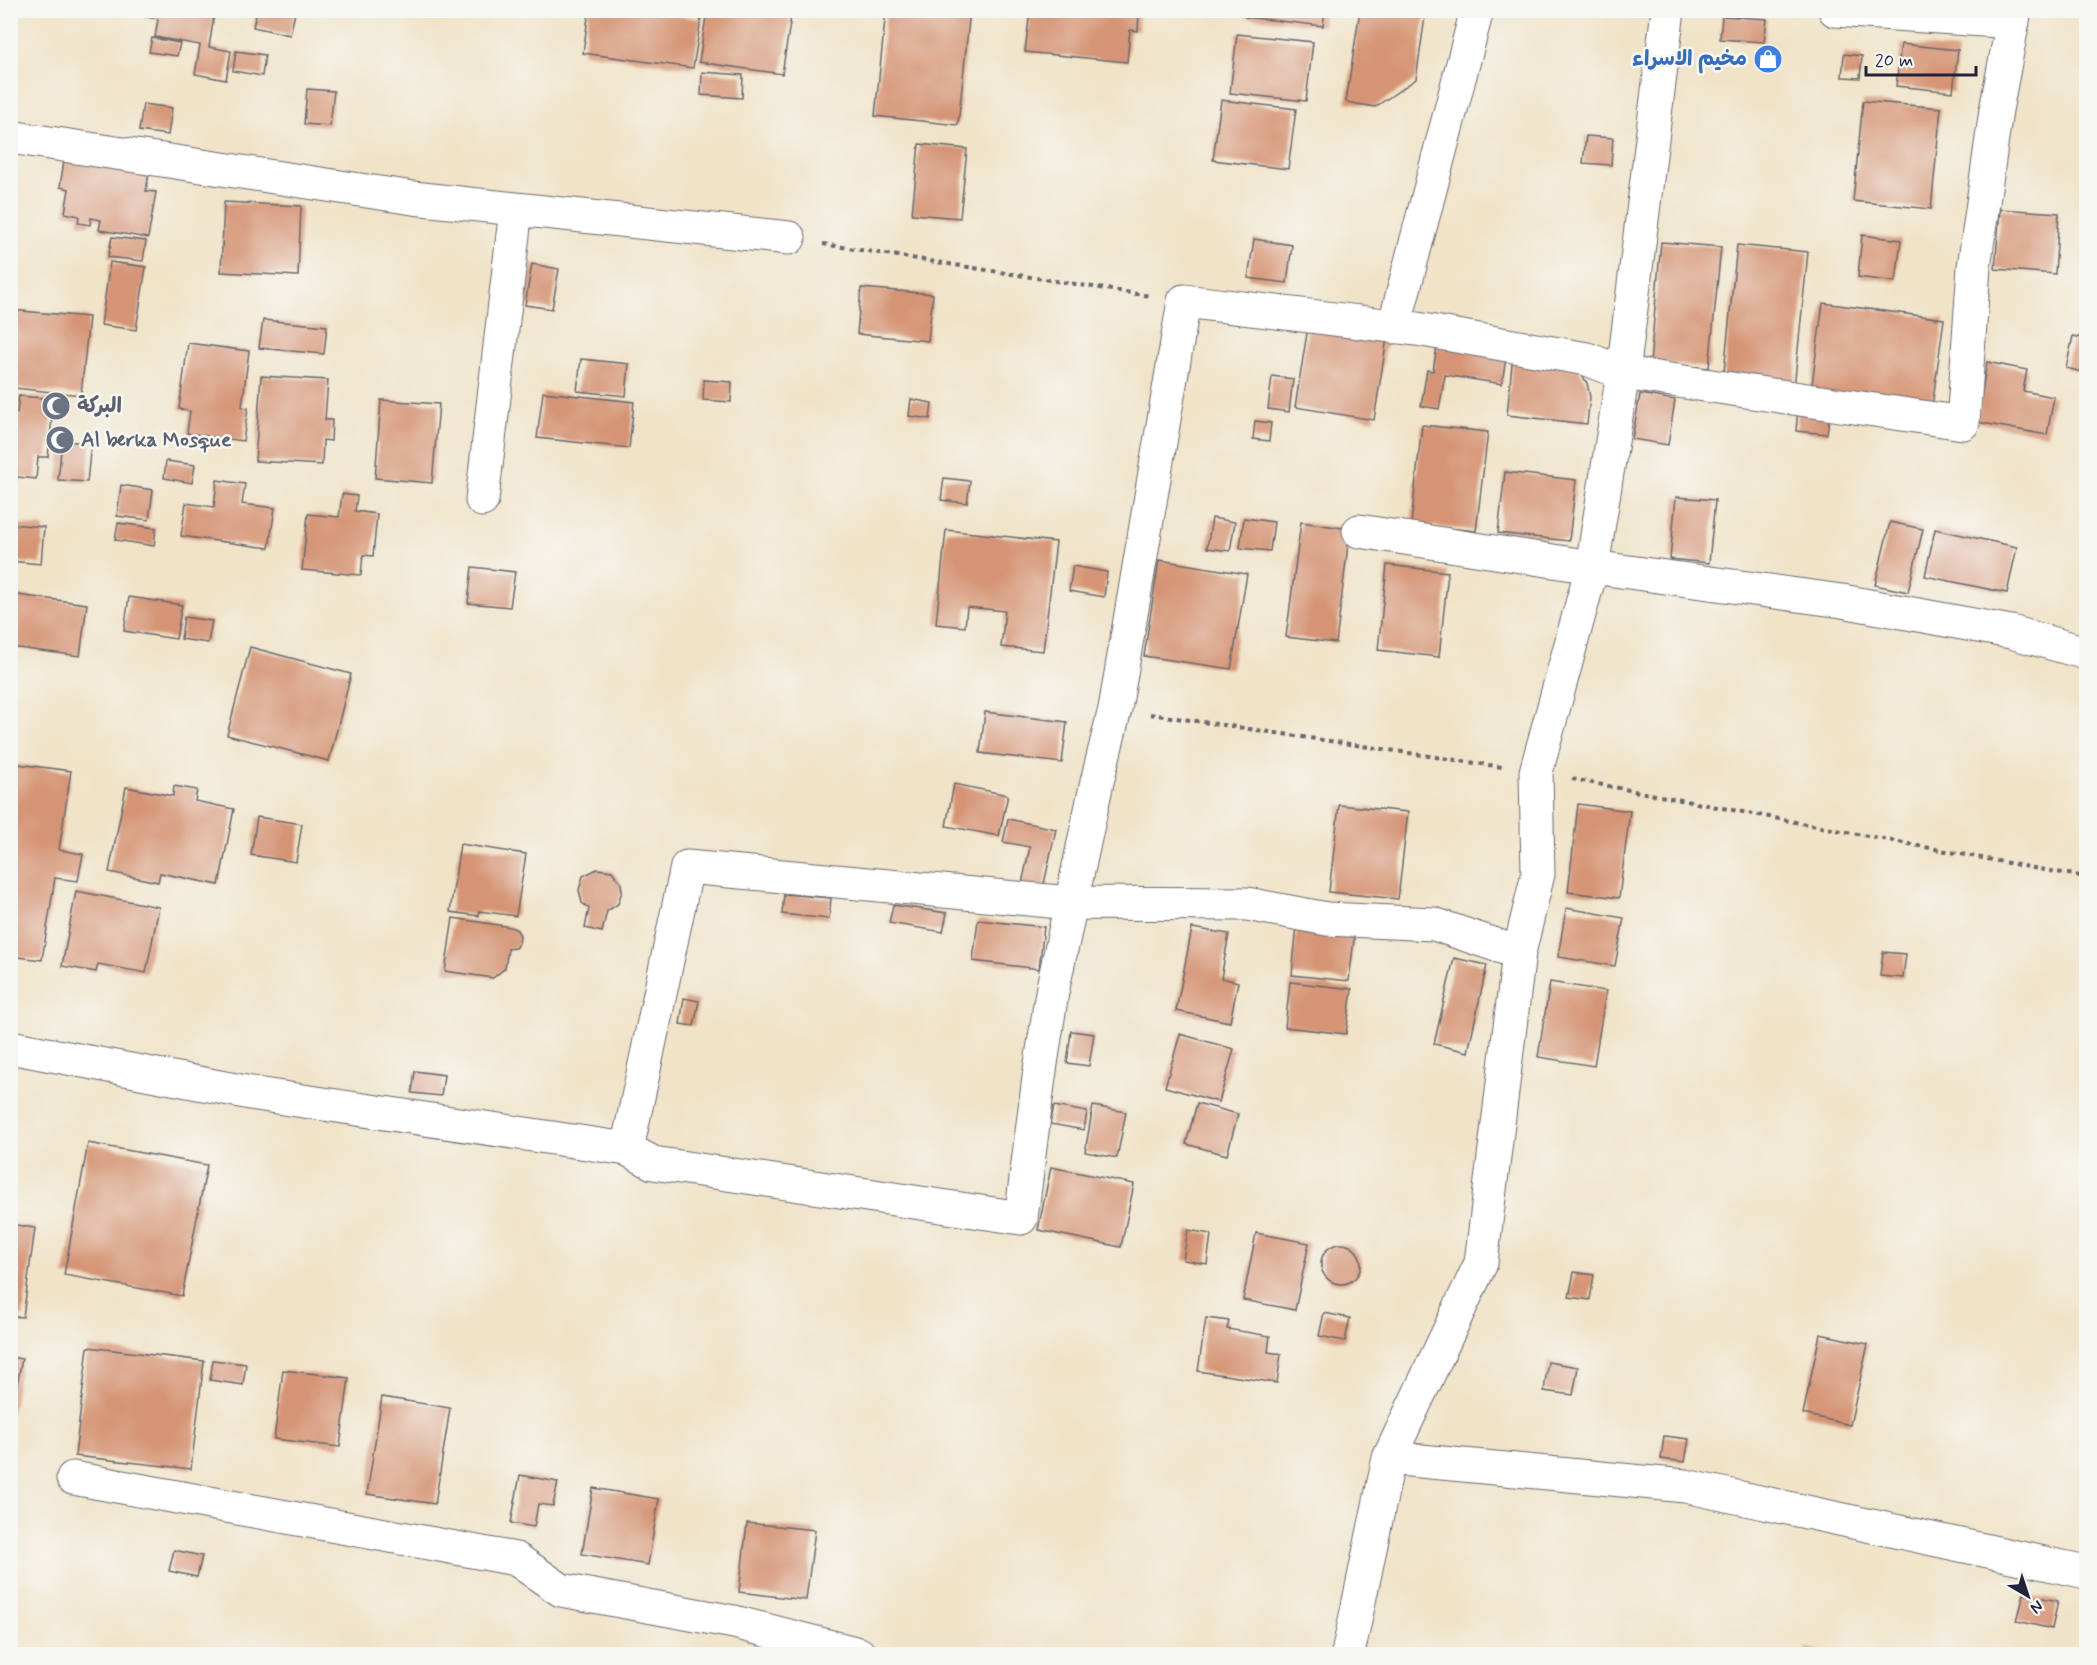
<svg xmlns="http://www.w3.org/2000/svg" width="2097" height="1665" viewBox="0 0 2097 1665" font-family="Mynerve,'Playpen Sans Arabic',sans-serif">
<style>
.building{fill:#d59474}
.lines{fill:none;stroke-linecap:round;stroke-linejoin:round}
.minor-casing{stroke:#6a666c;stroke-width:35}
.path{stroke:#6a666c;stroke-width:4;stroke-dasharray:4.5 4.5;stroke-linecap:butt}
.minor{stroke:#fff;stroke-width:33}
.labels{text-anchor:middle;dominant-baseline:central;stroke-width:5;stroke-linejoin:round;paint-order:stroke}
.shop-label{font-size:21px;font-weight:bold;fill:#366cbe;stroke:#f6f6f2;text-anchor:end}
.worship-label{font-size:21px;font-weight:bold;fill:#5b616d;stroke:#f6f6f2;text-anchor:start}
</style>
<rect width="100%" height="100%" fill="#f6f6f2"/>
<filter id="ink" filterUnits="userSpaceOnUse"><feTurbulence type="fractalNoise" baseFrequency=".0167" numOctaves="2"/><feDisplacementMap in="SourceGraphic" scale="12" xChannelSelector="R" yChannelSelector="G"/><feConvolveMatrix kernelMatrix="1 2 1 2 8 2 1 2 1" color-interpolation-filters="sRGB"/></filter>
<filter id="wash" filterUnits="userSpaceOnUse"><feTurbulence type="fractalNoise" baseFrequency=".008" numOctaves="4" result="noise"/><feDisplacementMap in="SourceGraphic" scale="24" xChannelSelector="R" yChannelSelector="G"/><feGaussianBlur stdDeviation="1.35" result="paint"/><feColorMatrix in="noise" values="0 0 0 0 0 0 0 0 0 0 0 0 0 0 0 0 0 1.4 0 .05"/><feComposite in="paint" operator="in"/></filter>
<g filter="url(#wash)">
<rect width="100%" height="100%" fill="#f0e3c7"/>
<g id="blocks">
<!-- building -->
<path class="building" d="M113,10H215L209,47L231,51L226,80L195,74L200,45L155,37L158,19Z
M257,10H282L295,13L290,35L253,27Z
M589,10H642L701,19L693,68L583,53Z
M707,10H792L782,74L699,62Z
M886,10H970L958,125L875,116Z
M1030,10H1139L1138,31L1130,30L1127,62L1025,52Z
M1246,10H1325L1323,26L1245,17Z
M1360,10H1426L1416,79L1375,107L1346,102Z
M1722,16L1767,19L1764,42L1720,39Z
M1237,34L1313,42L1306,101L1230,93Z
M152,38L180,43L177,56L149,52Z
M1901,44L1958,50L1953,92L1896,86Z
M236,51L265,55L262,76L233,71Z
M1844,54L1862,56L1860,78L1842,77Z
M702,72L743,75L742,98L701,95Z
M307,89L334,91L330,126L304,124Z
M1221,100L1296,109L1288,169L1213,160Z
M1863,101L1941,108L1931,209L1853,201Z
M143,104L172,108L168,135L139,131Z
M1586,136L1613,138L1611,165L1583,163Z
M919,144L967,149L960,218L912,214Z
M65,154L150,168L146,191L156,192L148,238L99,230L101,220L91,218L90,225L78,223L79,216L65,213L69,189L60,187Z
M224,202L301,206L298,276L221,272Z
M2000,209L2059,213L2055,274L1995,269Z
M1862,235L1901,240L1896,282L1858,277Z
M112,237L146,241L143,261L108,257Z
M1254,239L1292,245L1287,283L1248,278Z
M1661,242L1721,247L1709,368L1650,363Z
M1737,245L1808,252L1794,388L1723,381Z
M110,262L146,267L136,330L101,325Z
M532,264L559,269L552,309L525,305Z
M861,288L933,294L928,341L857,334Z
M1823,303L1944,319L1932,407L1811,391Z
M10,310L89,317L81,395L14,388L13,398L10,397Z
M263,320L327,326L324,354L259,348Z
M1308,327L1387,338L1374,420L1295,407Z
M2073,336L2086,339V373L2066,368Z
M188,343L249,351L242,407L248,408L243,441L187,433L190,411L179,409Z
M1437,346L1506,357L1502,384L1445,375L1439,409L1421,406L1427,370L1433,371Z
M1513,353L1579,370L1587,383L1590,397L1587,424L1507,415Z
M581,359L629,364L626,396L577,391Z
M1987,362L2027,370L2023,391L2054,397L2047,435L1977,422Z
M261,376L328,380L325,420H332L331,441L323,440L322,465L255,461Z
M1272,376L1293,379L1289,412L1268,409Z
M704,380L732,382L731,402L703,400Z
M543,392L634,402L629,448L537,438Z
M1640,394L1675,400L1668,445L1632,439Z
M19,396L54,399L48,457H38L36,479L17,477L15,495L10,494V412L17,413Z
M911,399L932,403L930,419L909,416Z
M381,400L439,404L432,483L375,478Z
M1798,407L1830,410L1827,434L1796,431Z
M1255,421L1271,423L1269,441L1253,439Z
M1422,425L1488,432L1476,531L1411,524Z
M62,441L91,443L87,482L58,480Z
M166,461L195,465L192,483L164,478Z
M1505,472L1576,480L1569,541L1498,533Z
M944,478L970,481L967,503L941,500Z
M217,480L245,484L242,504L275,508L269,548L181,536L186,503L214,507Z
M121,485L153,490L149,520L117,516Z
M342,494L357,496L355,511L377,514L373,556L363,555L361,575L302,570L308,514L339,517Z
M1676,497L1715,500L1709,563L1670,559Z
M1212,518L1235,522L1230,551L1207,548Z
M1244,518L1274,522L1270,551L1240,548Z
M1301,522L1350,529L1336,643L1286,637Z
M1890,522L1923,529L1908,592L1875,585Z
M118,523L156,528L154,546L115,540Z
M10,524L44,527L41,564L10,561Z
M1935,529L2017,547L2007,593L1925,576Z
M946,530L1056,542L1043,651L1001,647L1005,611L967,607L965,627L936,624Z
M1159,560L1247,574L1231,669L1144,656Z
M1387,565L1448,572L1439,657L1378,650Z
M1073,566L1107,572L1104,597L1069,591Z
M472,567L515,572L510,607L468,603Z
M10,594L87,604L80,656L10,647Z
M129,597L182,605L176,639L124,631Z
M184,617L212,621L208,643L181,639Z
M250,647L351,674L329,761L227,735Z
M985,712L1067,722L1062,763L980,753Z
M10,763L71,771L59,850L83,854L78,881L55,878L42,960L10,956Z
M954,784L1008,795L999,836L946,826Z
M174,786L197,790L195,801L234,809L219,885L160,873L158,882L109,872L126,787L173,796Z
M1578,804L1630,811L1619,898L1568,892Z
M1339,805L1408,812L1398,899L1329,892Z
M257,817L302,824L296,862L251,855Z
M1008,819L1056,829L1042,893L1021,888L1030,847L1003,842Z
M460,844L526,854L516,916L479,911V916L450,912Z
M597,869L612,871L621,883L622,891L618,904L607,911L602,932L585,928L589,908L582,903L579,890L583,876Z
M76,891L159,907L146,973L98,964L96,972L62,966Z
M784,894L831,898L829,919L782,914Z
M893,905L947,913L943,932L889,923Z
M1566,908L1624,918L1615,966L1558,957Z
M453,918L511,927L517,930L520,936L519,943L515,948L508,949L505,968L493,978L445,971Z
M978,920L1044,927L1039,969L973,961Z
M1297,925L1355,931L1349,981L1292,975Z
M1192,928L1229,934L1221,978L1238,982L1230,1022L1176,1011Z
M1883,952L1906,954L1903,978L1880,976Z
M1454,958L1487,965L1468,1052L1434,1044Z
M1290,982L1352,989L1346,1034L1285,1027Z
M1550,982L1606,991L1594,1066L1538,1057Z
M684,998L699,1001L694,1026L680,1024Z
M1071,1031L1094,1034L1089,1066L1067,1063Z
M1180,1034L1234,1049L1219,1102L1165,1087Z
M415,1071L444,1075L441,1096L412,1093Z
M1197,1103L1238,1114L1227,1155L1186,1144Z
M1054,1106L1087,1112L1084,1130L1050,1124Z
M1093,1106L1126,1112L1117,1158L1085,1152Z
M88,1143L207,1165L182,1296L64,1275Z
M1051,1167L1134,1184L1121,1247L1038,1230Z
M10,1224L35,1228L23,1317L10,1316Z
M1188,1230L1211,1234L1207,1264L1183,1260Z
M1256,1233L1309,1243L1295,1310L1243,1300Z
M1321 1264a20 20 0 1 1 40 0a20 20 0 1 1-40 0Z
M1574,1272L1594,1275L1590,1300L1569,1297Z
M1324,1313L1350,1318L1345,1341L1319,1336Z
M1206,1318L1229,1321L1227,1329L1270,1336L1268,1352L1281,1354L1277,1383L1198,1371Z
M1820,1334L1868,1344L1850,1425L1803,1414Z
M88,1347L204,1361L191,1469L75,1456Z
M10,1357L22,1359L12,1411H10Z
M213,1360L246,1364L243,1385L210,1380Z
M1548,1362L1578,1367L1573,1395L1544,1391Z
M283,1370L349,1378L340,1447L274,1439Z
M382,1397L450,1408L435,1504L367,1494Z
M1664,1436L1689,1439L1685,1462L1661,1459Z
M520,1475L558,1482L553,1506L538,1504L534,1527L511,1523Z
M593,1488L659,1499L648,1565L582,1554Z
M747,1523L815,1530L806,1600L739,1592Z
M174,1550L202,1556L197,1577L169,1571Z
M2024,1594L2058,1601L2052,1629L2017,1621Z
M1807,1648L1832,1654H1806Z"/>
</g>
</g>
<g filter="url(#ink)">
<use href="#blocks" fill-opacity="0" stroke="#6a666c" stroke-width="1.5"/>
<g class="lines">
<!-- minor casing -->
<g class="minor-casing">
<path id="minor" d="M1835,10L2013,22
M10,137L413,198L789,238
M1394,327L1477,10
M482,500L516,209
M1359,531L1592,567L1842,601L2011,632L2086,653
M10,1047L256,1094L627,1149L653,1163L1021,1218L1039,1077L1052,992L1097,782L1115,709L1184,301L1417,329L1587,359L1623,373L1963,423L1974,267L1996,110L2015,10
M627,1149L687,867L1070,903L1247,904L1327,919L1434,924L1519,953
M1389,1458L1685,1486L2086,1572
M73,1478L516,1559L561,1590L734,1622L859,1654
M1348,1654L1389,1458L1481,1263L1519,953L1538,874L1536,772L1592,567L1623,373L1668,10"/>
</g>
<!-- path -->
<path class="path" d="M823,244L1150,296
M1150,714L1502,767
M1572,779L2039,869L2086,877"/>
<!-- minor -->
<use href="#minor" class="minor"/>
</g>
</g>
<!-- icons -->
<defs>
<g id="shop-disc" transform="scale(1.5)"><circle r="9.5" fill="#3f7fe0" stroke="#f6f6f2"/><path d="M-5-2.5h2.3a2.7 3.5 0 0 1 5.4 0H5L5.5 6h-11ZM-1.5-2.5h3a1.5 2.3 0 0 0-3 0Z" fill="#fff"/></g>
<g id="mosque-disc" transform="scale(1.5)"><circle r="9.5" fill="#6b7280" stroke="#f6f6f2"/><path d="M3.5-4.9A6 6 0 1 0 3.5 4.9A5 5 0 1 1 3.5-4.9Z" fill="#fff"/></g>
</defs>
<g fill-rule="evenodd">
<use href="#shop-disc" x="1768" y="59"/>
<use href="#mosque-disc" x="56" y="406"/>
<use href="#mosque-disc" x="60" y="440"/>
</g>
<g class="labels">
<!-- shop labels -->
<g class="shop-label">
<text x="1747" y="59">مخيم الاسراء</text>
</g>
<!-- worship labels -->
<g class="worship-label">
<text x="77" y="406">البركة</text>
<text x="81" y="440">Al berka Mosque</text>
</g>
</g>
<!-- margin -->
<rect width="2097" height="1665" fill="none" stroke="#f6f6f2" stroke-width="36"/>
<!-- north arrow -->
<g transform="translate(2028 1596) rotate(141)" stroke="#f6f6f2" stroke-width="4.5" paint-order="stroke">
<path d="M0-4.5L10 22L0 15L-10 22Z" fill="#22223b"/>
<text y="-9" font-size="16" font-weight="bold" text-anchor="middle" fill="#22223b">N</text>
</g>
<!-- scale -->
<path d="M1866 66v9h110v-9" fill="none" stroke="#22223b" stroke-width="3"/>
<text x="1875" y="66" font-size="18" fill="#22223b" stroke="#f6f6f2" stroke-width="4.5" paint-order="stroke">20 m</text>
</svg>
